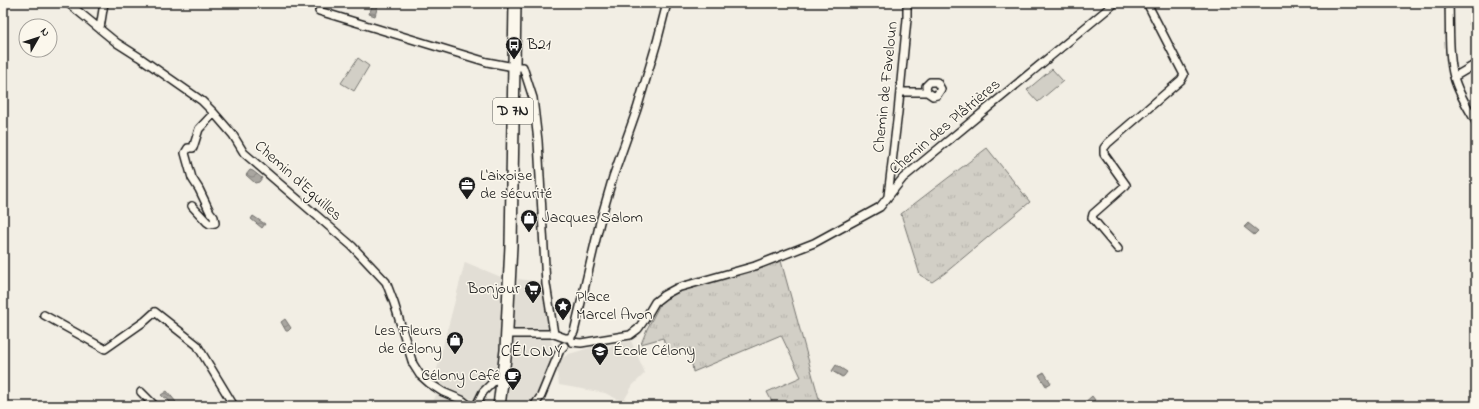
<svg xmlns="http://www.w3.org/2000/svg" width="1479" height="409" viewBox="0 0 1479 409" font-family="'Indie Flower',sans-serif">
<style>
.built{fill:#e2ded5}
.grass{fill:url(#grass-tufts);stroke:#777671}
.pitch{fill:#d2cfc6;stroke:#777671}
.water{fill:url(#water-waves);stroke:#716f6b}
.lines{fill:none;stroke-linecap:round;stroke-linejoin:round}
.street-casing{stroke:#1c1c1c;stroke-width:10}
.primary-casing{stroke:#1c1c1c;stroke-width:14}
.street{stroke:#fbf7ec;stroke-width:7}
.primary{stroke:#fbf7ec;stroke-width:11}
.labels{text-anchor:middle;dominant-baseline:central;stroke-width:3;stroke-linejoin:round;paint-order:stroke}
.shield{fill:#fbf7ec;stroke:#5f5e5a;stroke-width:1}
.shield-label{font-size:15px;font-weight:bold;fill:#1c1c1c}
.poi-label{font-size:16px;fill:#1c1c1c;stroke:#fbf7ec;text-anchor:start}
.street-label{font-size:16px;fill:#1c1c1c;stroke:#fbf7ec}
.neighbourhood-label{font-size:17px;letter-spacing:1px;fill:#1c1c1c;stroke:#fbf7ec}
</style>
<defs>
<pattern id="grass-tufts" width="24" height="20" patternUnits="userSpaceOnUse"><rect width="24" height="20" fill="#d2cfc6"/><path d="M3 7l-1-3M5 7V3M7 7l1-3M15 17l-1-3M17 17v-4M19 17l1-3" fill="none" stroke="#b4b1aa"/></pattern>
<pattern id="water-waves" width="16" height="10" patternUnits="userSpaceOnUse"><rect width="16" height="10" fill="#a9a6a0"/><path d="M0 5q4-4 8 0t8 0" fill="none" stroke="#898682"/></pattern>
</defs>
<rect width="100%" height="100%" fill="#f2eee4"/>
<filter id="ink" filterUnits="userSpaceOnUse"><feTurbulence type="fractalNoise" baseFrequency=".025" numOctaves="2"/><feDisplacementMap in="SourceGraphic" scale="8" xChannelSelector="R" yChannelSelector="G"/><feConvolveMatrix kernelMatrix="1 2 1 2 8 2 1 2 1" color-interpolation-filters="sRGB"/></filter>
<g filter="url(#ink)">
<!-- built -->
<path class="built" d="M465,262L501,277L502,371L489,373L474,401L434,381Z
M518,279L543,282L553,352L534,402L530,406H506Z
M631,341L645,373L633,385L623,402L605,393L559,385L557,372L561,359L569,354L596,346L601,349L611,346L614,344Z
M438,391L465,406H431Z"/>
<!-- grass -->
<path class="grass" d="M987,148L1030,202L945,273L932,282L920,275L901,214Z
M781,261L821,406H774L767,392L801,377L781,335L693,372L690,348L668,355L663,338L641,344L647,329L659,306L664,298L677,292Z"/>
<!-- pitch -->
<path class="pitch" d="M358,58L369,66L354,91L341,83Z
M1052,69L1063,81L1038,102L1027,90Z"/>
<!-- water -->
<path class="water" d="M373,4L378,5L375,16L369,14Z
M1476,12V26L1473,27L1470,25L1469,21L1474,19L1471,15Z
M250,170L253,171L262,178L259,182L255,183L246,175Z
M253,216L265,224L262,228L251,219Z
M1248,223L1258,231L1254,235L1244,227Z
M285,319L291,328L288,331H286L281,322Z
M836,365L847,372L844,376L842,377L832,371Z
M1044,372L1051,383L1046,386L1039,375Z
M167,391L176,402L172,405L166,397L164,398L161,395Z
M1092,396L1095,400L1088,406H1083V404Z"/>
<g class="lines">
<!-- street casing -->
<g class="street-casing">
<path id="street" d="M68,3L117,43L139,57L202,101L214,113L233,135L244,153L352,246L386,282L394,303L413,364L420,375L429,383L443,392L462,400L470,406
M1449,3C1450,25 1448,56 1454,77C1458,93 1468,108 1476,122
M319,11L487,62L514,67H523L533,98L538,141L546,284L554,334
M100,28L104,3
M1454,77L1476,64
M930,82H937L941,89L937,95L933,96L927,92L926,86Z
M900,92H927
M888,196L898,112L907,19V3
M192,206L207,222L210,224L215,223L214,217L210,212L199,189L192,178L185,153L188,148H193L199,129L214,113
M1118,249L1092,218L1093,214L1126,185L1104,154V148L1108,143L1181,80L1184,75L1147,3
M44,315L105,349L145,321L155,312L197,345L234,406
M507,334H554L565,338H570L572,342
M570,338L574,332L600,222L613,177L637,109L657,42L667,3
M572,342L581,343L630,335L638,329L645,319L655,302L664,295L677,288L755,266L814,243L880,207L903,178L1115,3
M141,392L155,406
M476,406L483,392L493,382L503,379
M534,406L541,396L560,350L564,346"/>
</g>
<!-- primary casing -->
<g class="primary-casing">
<path id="primary" d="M499,406L506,350L511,245L515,3"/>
</g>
<!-- street -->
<use href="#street" class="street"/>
<!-- primary -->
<use href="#primary" class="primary"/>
</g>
</g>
<!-- icons -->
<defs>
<g id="bus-pin" transform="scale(0.9)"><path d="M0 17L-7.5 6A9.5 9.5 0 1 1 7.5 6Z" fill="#1c1c1c" stroke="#fbf7ec"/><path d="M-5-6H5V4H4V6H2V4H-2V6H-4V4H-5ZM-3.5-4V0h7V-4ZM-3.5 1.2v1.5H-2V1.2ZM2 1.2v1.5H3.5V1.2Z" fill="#fff"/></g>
<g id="office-pin" transform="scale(0.9)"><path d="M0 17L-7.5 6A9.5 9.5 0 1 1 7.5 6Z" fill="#1c1c1c" stroke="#fbf7ec"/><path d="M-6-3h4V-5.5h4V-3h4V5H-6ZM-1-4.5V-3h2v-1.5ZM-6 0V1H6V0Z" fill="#fff"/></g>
<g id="shop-pin" transform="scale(0.9)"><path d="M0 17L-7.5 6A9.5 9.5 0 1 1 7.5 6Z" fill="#1c1c1c" stroke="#fbf7ec"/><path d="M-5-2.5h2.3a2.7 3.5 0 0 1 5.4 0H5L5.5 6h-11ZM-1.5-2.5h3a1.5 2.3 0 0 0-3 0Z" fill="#fff"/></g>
<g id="supermarket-pin" transform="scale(0.9)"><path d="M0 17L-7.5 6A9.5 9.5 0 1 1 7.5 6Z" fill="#1c1c1c" stroke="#fbf7ec"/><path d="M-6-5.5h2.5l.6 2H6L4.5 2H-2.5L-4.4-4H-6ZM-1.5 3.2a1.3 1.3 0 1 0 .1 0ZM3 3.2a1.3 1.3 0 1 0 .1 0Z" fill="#fff"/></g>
<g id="sight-pin" transform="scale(0.9)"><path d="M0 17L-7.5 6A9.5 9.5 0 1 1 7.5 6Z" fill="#1c1c1c" stroke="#fbf7ec"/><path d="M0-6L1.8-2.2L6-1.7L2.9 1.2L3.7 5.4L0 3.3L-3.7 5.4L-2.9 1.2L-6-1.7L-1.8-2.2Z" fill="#fff"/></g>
<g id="school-pin" transform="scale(0.9)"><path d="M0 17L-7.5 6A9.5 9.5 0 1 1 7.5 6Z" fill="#1c1c1c" stroke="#fbf7ec"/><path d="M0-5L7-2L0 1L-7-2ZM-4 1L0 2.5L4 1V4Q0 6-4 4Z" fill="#fff"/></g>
<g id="cafe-pin" transform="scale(0.9)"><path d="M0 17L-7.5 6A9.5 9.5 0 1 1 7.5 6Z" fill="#1c1c1c" stroke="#fbf7ec"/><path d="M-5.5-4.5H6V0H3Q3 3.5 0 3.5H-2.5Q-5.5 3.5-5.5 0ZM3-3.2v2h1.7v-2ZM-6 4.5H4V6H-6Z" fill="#fff"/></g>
</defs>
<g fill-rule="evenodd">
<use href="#bus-pin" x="514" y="45"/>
<use href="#office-pin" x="467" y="185"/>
<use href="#shop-pin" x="529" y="218"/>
<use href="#supermarket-pin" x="533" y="289"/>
<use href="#sight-pin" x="563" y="306"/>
<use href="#shop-pin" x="455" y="340"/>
<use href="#school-pin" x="600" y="351"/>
<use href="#cafe-pin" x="513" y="376"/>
</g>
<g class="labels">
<!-- shield labels -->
<rect class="shield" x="493" y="98" width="40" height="26" rx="3"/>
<g class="shield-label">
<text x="513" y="111">D 7N</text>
</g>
<!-- poi labels -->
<g class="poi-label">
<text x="527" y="45">B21</text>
<text x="480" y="176">L'aixoise<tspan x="480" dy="18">de sécurité</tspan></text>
<text x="542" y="218">Jacques Salom</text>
<text x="520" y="289" text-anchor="end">Bonjour</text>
<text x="576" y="297">Place<tspan x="576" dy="18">Marcel Avon</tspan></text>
<text x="442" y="331" text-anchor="end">Les Fleurs<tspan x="442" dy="18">de Celony</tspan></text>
<text x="613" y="351">École Célony</text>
<text x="500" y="376" text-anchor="end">Célony Café</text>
</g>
<!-- street labels -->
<g class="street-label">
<text transform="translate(886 87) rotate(-84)">Chemin de Faveloun</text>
<text transform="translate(945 127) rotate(-40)">Chemin des Plâtrières</text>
<text transform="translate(298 181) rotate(42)">Chemin d'Eguilles</text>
</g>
<!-- neighbourhood labels -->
<g class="neighbourhood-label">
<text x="532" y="351">CÉLONY</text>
</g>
</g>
<!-- margin -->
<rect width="1479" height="409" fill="none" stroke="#fbf7ec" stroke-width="16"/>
<rect x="8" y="8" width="1463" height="393" fill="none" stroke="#1c1c1c" stroke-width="1.5" filter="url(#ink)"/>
<!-- north arrow -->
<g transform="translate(38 38) rotate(51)"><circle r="19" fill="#fbf7ec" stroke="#a29f99"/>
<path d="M0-3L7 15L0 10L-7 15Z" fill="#1c1c1c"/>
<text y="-6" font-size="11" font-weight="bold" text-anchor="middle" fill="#1c1c1c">N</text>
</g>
</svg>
